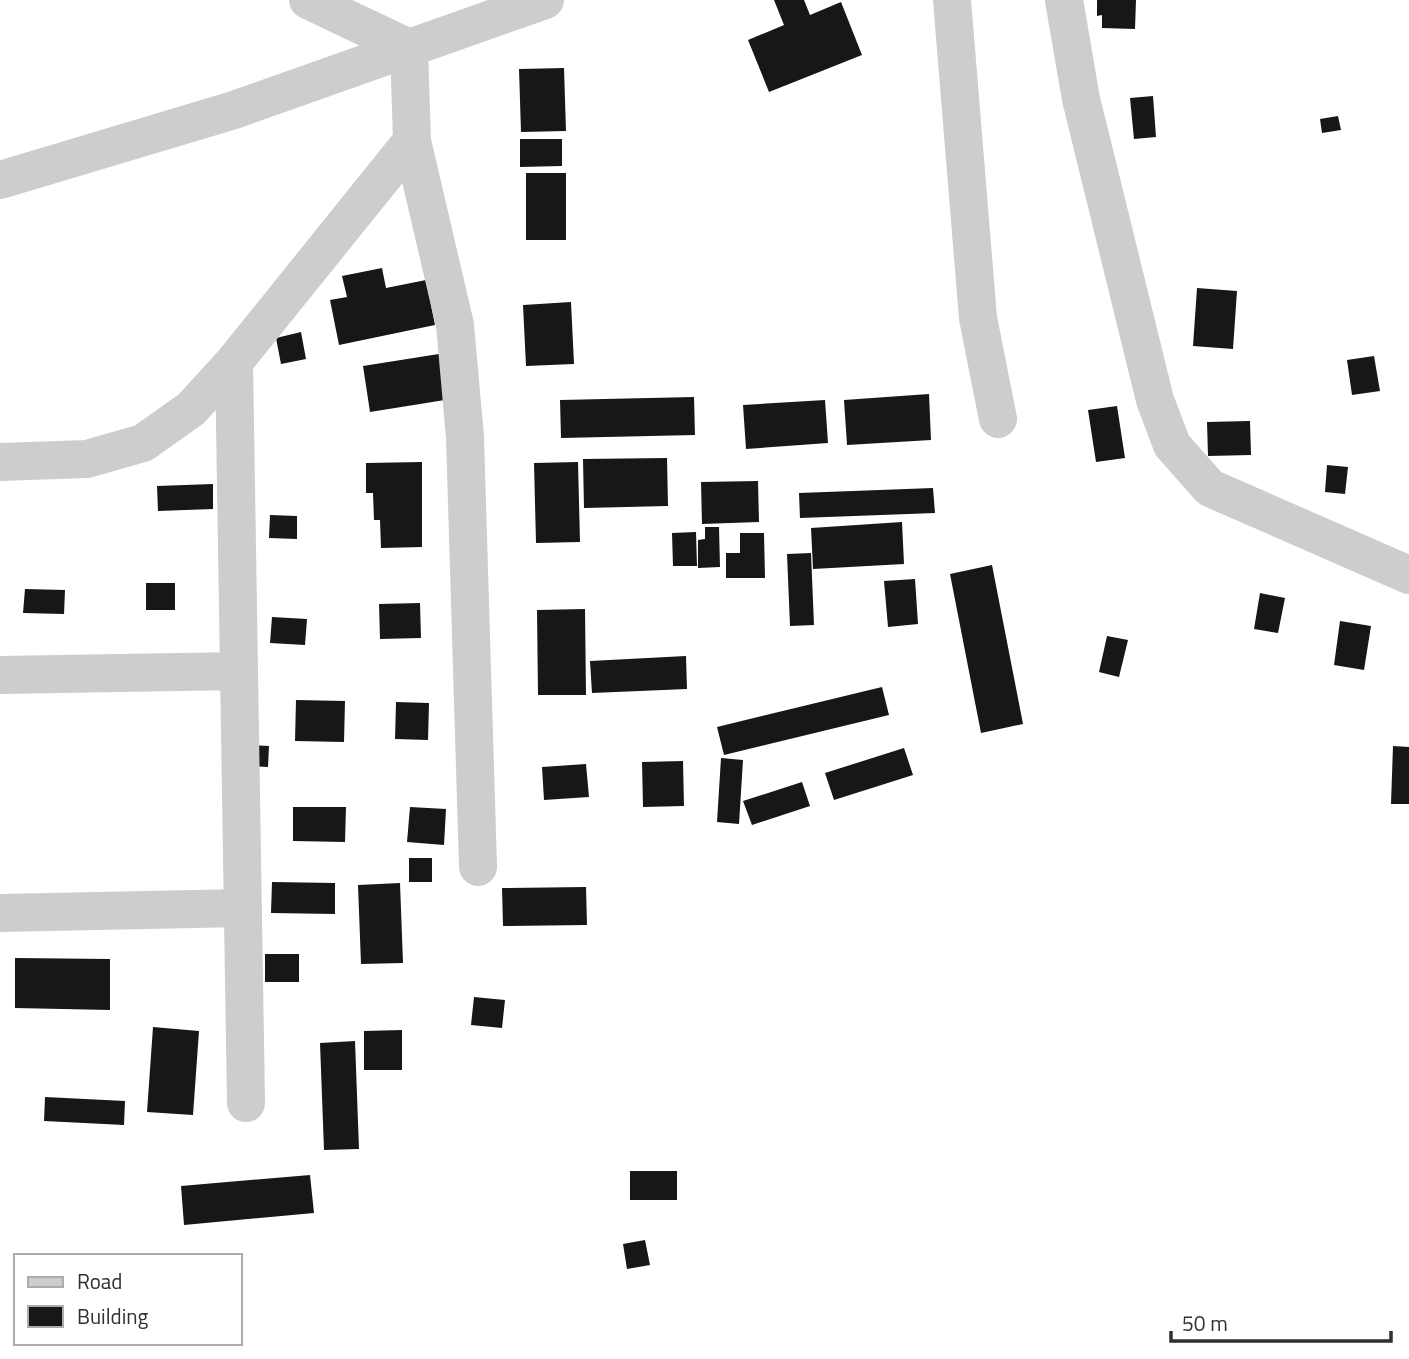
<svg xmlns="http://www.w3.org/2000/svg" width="1409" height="1359" viewBox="0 0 1409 1359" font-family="'Titillium Web',sans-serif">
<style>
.building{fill:#171717}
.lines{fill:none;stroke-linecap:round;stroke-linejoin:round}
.minor{stroke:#cdcdcd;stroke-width:38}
</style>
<rect width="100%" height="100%" fill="#fff"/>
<!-- building -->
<path class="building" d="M774,0H804L810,15L841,2L862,55L769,92L748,40L784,25Z
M1097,0H1136L1135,29L1102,28V15L1097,16Z
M564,68L566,131L521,132L519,69Z
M1153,96L1156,137L1134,139L1130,98Z
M1338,116L1341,130L1322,133L1320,119Z
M520,139H562V166L520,167Z
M526,173H566V240H526Z
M382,268L386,288L426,280L435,325L339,345L330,300L347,297L342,276Z
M1197,288L1237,291L1233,349L1193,346Z
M571,302L574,364L526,366L523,305Z
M301,332L306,359L281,364L276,338Z
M445,353L451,399L370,412L363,366Z
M1374,356L1380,391L1352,395L1347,360Z
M929,394L931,440L847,445L844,400Z
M694,397L695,435L561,438L560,400Z
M825,400L828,443L746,449L743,405Z
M1117,406L1125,458L1096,462L1088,410Z
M1250,421L1251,455L1208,456L1207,422Z
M667,458L668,506L584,508L583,459Z
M422,462V547L381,548L380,520H374L373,493H366V463Z
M578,462L580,542L536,543L534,463Z
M1327,465L1348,467L1345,494L1325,492Z
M758,481L759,522L702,524L701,482Z
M213,484V509L158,511L157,486Z
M933,488L935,513L800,518L799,493Z
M270,515L297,516V539L269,538Z
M902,522L904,564L813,569L811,528Z
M705,527H719L720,567L698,568V540L705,539Z
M696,532L697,566H673L672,533Z
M740,533H764L765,578H726V553H740Z
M811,553L814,625L790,626L787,554Z
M992,565L1023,724L981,733L950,574Z
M915,579L918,624L888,627L884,581Z
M146,583H175V610H146Z
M25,589L65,590L64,614L23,613Z
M1260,593L1285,598L1278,633L1254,629Z
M420,603L421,638L380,639L379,604Z
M585,609L586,695H538L537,610Z
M272,617L307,619L305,645L270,643Z
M1340,621L1371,626L1364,670L1334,665Z
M1107,636L1128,640L1119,677L1099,672Z
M686,656L687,689L592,693L590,661Z
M882,687L889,715L724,755L717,727Z
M296,700L345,701L344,742L295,741Z
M396,702L429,703L428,740L395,739Z
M249,745L269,746L268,767L248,766Z
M1393,746L1409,747V804H1391Z
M904,748L913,775L834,800L825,773Z
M721,758L743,760L739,824L717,822Z
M683,761L684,806L643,807L642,762Z
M586,764L589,797L544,800L542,767Z
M802,782L810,806L752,825L743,801Z
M293,807H346L345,842L293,841Z
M410,807L446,809L444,845L407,842Z
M409,858H432V882H409Z
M272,882L335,883V914L271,913Z
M400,883L403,963L361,964L358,885Z
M586,887L587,925L503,926L502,888Z
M265,954H299V982H265Z
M15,958L110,959V1010L15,1008Z
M474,997L505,1000L502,1028L471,1025Z
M153,1027L199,1031L193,1115L147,1112Z
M402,1030V1070H364V1031Z
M355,1041L359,1149L324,1150L320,1043Z
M45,1097L125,1101L124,1125L44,1121Z
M630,1171H677V1200H630Z
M310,1175L314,1213L184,1225L181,1186Z
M645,1240L650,1265L627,1269L623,1244Z"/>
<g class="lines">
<!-- minor -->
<path class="minor" d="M308,0L409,48L412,141L455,325L465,437L478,867
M952,0L978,318L998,419
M1064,0L1081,99L1155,400L1172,445L1210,488L1409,575
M0,180L234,110L545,0
M234,362L246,1103
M0,462L87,459L143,443L191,409L234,362L412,141
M0,675L239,671
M0,913L243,908"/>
</g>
<!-- legend -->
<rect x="14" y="1254" width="228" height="91" fill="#ffffff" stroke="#acacac" stroke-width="2"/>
<rect x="28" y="1277" width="35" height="10" fill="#cdcdcd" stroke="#acacac" stroke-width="2"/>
<text x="77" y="1289" font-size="21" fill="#303030">Road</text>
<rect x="28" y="1306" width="35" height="21" fill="#171717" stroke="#acacac" stroke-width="2"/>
<text x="77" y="1324" font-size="21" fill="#303030">Building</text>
<!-- scale -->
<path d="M1171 1331v10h220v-10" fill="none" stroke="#303030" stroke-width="3.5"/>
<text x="1182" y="1331" font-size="21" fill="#303030" stroke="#ffffff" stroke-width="5" paint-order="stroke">50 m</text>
</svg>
